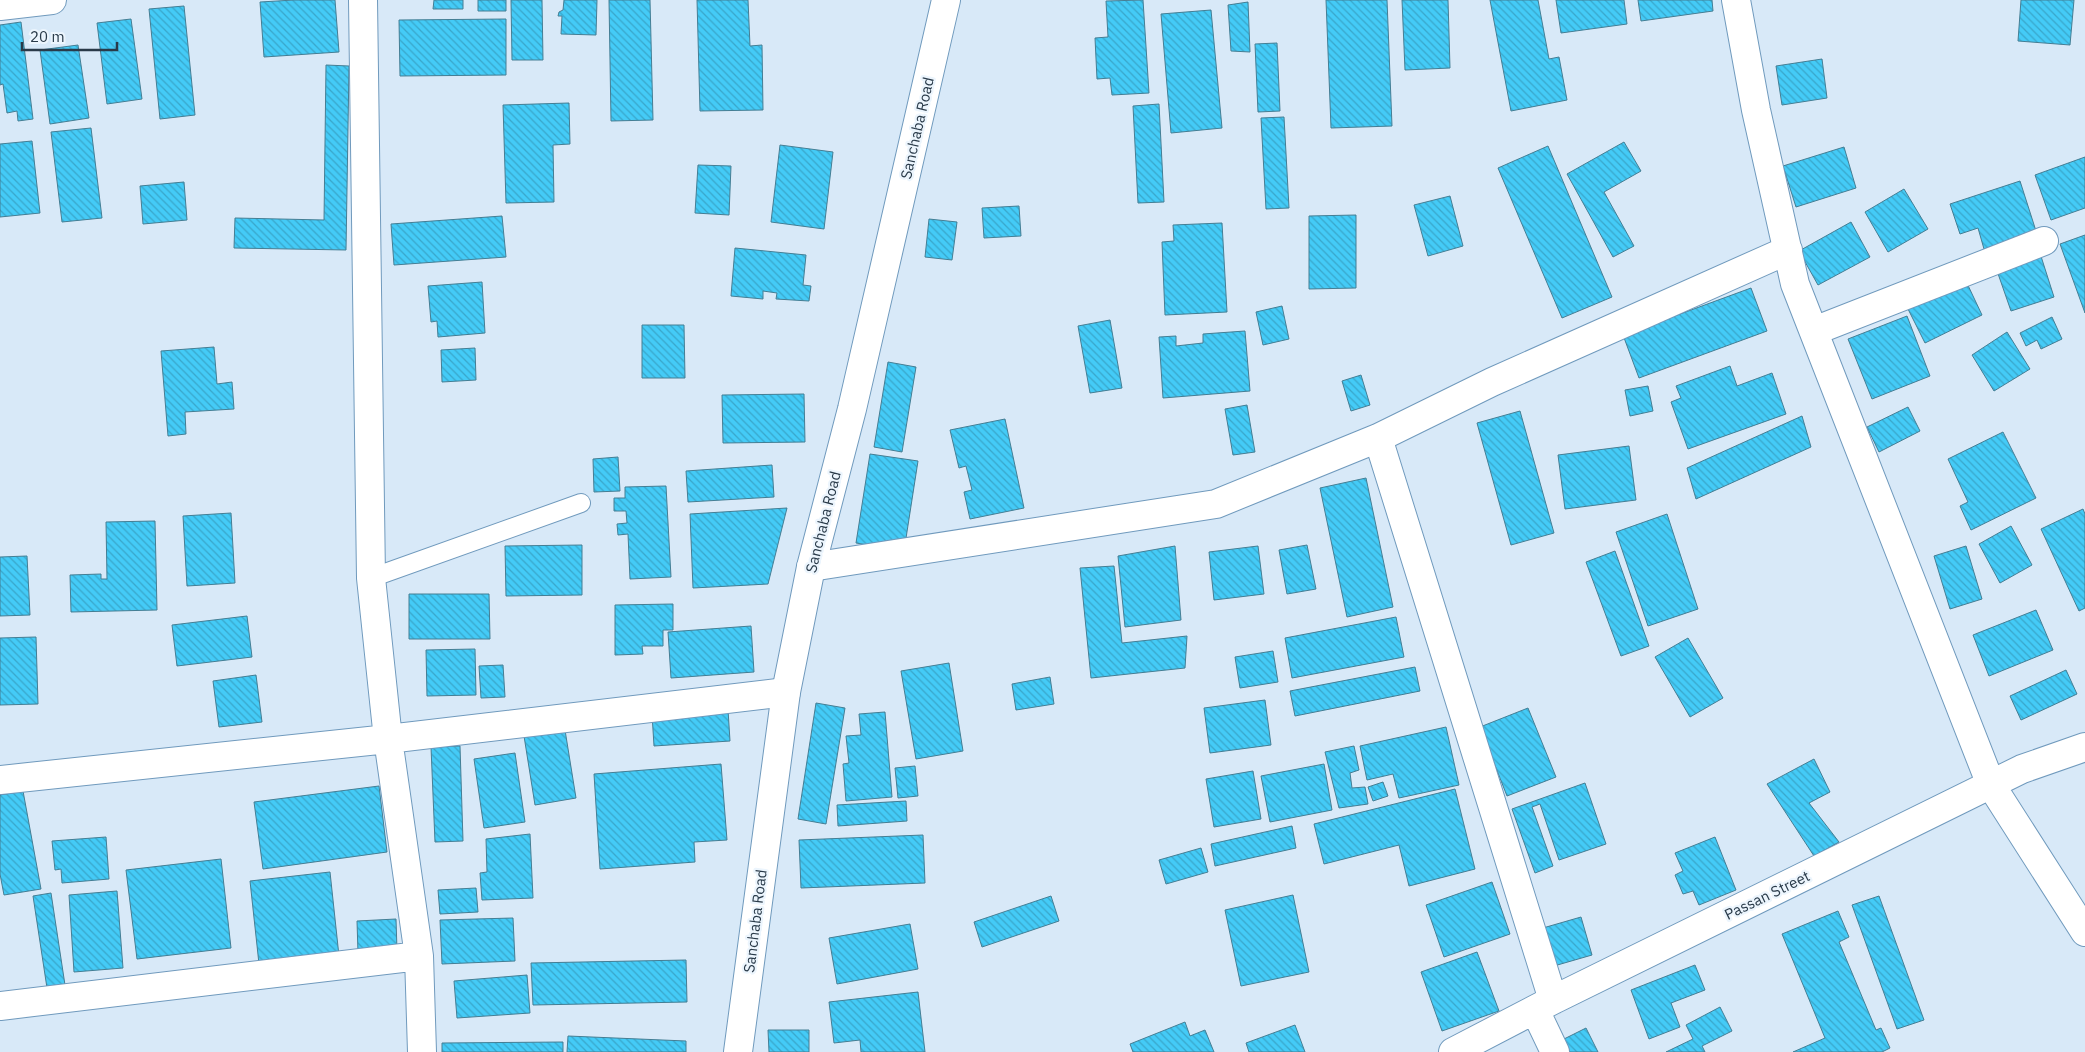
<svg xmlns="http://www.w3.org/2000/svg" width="2085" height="1052" viewBox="0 0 2085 1052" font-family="'IBM Plex Sans',sans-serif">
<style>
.building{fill:url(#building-back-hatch);stroke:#447e94}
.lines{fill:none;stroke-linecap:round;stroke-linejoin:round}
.service-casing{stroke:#709abd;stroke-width:20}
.minor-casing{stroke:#709abd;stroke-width:30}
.tertiary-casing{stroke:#709abd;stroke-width:30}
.service{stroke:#fff;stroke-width:18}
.minor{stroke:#fff;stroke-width:28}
.tertiary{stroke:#fff;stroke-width:28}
.labels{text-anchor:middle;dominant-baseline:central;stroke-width:4.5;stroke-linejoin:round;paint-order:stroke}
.street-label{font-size:15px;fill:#293a49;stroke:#ecf5fd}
</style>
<defs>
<pattern id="building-back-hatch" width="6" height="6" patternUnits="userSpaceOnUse" patternTransform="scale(1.25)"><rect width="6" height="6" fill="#44cbf7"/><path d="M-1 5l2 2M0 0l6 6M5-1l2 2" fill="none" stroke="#39a6ca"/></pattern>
</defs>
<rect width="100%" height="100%" fill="#d8e9f8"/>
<!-- building -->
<path class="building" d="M294,0H335L339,52L264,57L260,2Z
M434,0H463V9H433Z
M478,0H506V11H478Z
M511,0H542L543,60H512Z
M564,0H597L596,35L561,34L562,16H558L559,12L563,10Z
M609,0H650L653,120L611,121Z
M697,0H748L750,46L762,45L763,110L700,111Z
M1143,0L1149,93L1112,95L1110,78L1097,79L1095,38L1108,37L1106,1Z
M1326,0H1387L1392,126L1331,128Z
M1402,0H1448L1450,68L1405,70Z
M1490,0H1538L1549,59L1559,57L1567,100L1511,111Z
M1556,0H1624L1627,24L1561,33Z
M1638,0H1712L1713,11L1641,21Z
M2021,0H2074L2070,45L2018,41Z
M1248,2L1250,52L1231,51L1228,5Z
M184,6L195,115L160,119L149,9Z
M1211,10L1222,128L1171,133L1161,14Z
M131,19L142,99L107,104L97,23Z
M506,19V75L400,76L399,20Z
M21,22L33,119L18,121L17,111L7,113L3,84L0,85V25Z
M1277,43L1280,111L1258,112L1255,44Z
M78,45L89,118L50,124L40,50Z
M1822,59L1827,98L1782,105L1776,66Z
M326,65L349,66L346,250L234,248L235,218L324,220Z
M569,103L570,144L553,145L554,202L506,203L503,105Z
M1159,104L1164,202L1138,203L1133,106Z
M1284,117L1289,208L1266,209L1261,118Z
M91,128L102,218L62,222L51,132Z
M32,141L40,213L0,217V144Z
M1624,142L1641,171L1604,192L1634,246L1613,257L1567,174Z
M780,145L833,152L824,229L771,222Z
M1548,146L1612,297L1562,318L1498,168Z
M1844,147L1856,188L1796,207L1783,166Z
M2085,157V208L2051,220L2035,175Z
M698,165L731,166L729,215L695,213Z
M2020,181L2036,231L1984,249L1978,228L1960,234L1950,204Z
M184,182L187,220L143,224L140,186Z
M1904,189L1928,229L1888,252L1865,212Z
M1450,196L1463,246L1428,256L1414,205Z
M1019,206L1021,236L984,238L982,208Z
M1356,215V288L1309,289V216Z
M502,216L506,257L394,265L391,224Z
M929,219L957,222L952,260L925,257Z
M1851,222L1870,257L1818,285L1799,251Z
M1222,223L1227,312L1165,315L1162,242L1174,241L1173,225Z
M2085,235V313L2060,244Z
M735,248L806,255L803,285L811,286L809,301L776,299L777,293L763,291V299L731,296Z
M2039,250L2054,297L2011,311L1995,265Z
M1965,279L1982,315L1925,343L1907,307Z
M482,282L485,333L438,337L437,321L431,322L428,286Z
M1751,288L1767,331L1639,378L1623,335Z
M1282,306L1289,339L1263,345L1256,312Z
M1907,316L1930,376L1872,399L1848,339Z
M2052,317L2062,339L2041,349L2037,340L2026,346L2020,333Z
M1110,320L1122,388L1090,393L1078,326Z
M642,325H684L685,378H642Z
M1245,331L1250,391L1163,398L1159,337L1176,336V346L1203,343V334Z
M2007,332L2030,369L1994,391L1972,355Z
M214,347L217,384L232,382L234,409L185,412L186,434L168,436L161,351Z
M475,348L476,380L442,382L441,350Z
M888,362L916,367L902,452L874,447Z
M1730,366L1737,386L1772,373L1786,414L1688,449L1671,402L1681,398L1676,386Z
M1361,375L1370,405L1351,411L1342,381Z
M1648,386L1653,411L1630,416L1625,390Z
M804,394L805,442L723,443L722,395Z
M1247,405L1255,452L1233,455L1225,409Z
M1908,407L1920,431L1879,452L1867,427Z
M1520,411L1554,533L1511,545L1477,423Z
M1802,416L1811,447L1696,499L1687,468Z
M1005,419L1024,508L970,519L964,492L972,490L966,466L959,468L950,430Z
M2003,432L2036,498L1971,530L1960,506L1968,502L1948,459Z
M1629,446L1636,500L1565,509L1558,455Z
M870,454L918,461L904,551L856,543Z
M618,457L620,491L594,492L593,459Z
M772,465L774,497L688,502L686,471Z
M1366,478L1393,607L1347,617L1320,488Z
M666,486L671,577L630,579L628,534L618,535L617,524L627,523L626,511H614V498H625V487Z
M787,508L768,584L693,588L690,514Z
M2083,509L2085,514V608L2079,611L2041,529Z
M231,513L235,583L187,586L183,516Z
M1667,514L1698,609L1648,626L1616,532Z
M155,521L157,610L71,612L70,575L101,574V579H107L106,522Z
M2011,526L2032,565L2000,583L1979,544Z
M582,545V595L506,596L505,546Z
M1307,545L1316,589L1287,594L1279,550Z
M1175,546L1181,620L1125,627L1118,556Z
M1258,546L1264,594L1214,600L1209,552Z
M1966,546L1982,599L1950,609L1934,556Z
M1615,551L1649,646L1621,656L1586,562Z
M27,556L30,615L0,616V557Z
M1114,566L1122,643L1187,636L1185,668L1091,678L1080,568Z
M409,594H489L490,639H409Z
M673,604V630H663V646H642L643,654L615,655V605Z
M2036,610L2053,650L1989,676L1973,635Z
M247,616L252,657L177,666L172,625Z
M1396,617L1404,657L1292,678L1285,638Z
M751,626L754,672L671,678L668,632Z
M36,637L38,704L0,705V638Z
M1688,638L1723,698L1690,717L1655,657Z
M475,649L476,695L427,696L426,650Z
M1273,651L1278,682L1240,688L1235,657Z
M949,663L963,751L916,759L901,671Z
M503,665L505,697L481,698L479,666Z
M1415,667L1420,691L1295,716L1290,691Z
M2066,670L2077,694L2021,720L2010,696Z
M256,675L262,722L219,727L213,681Z
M1050,677L1054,704L1016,710L1012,684Z
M727,694L730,741L654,746L651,698Z
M1265,700L1271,745L1210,753L1204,708Z
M816,703L845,708L826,824L798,819Z
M1528,708L1556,777L1507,796L1480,727Z
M885,712L892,797L846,801L843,764L849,763L846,736L861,735L859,714Z
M1446,727L1459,785L1399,798L1393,774L1367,780L1360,746Z
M565,730L576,798L535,805L524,736Z
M460,746L463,841L435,842L431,747Z
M1354,746L1359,770L1350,773L1352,788L1365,787L1368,804L1339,808L1325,752Z
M515,753L525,822L484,828L474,759Z
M1814,759L1830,792L1809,803L1839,842L1814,856L1767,784Z
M721,764L727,840L694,842L695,862L600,869L594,774Z
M1324,764L1332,810L1270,822L1261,776Z
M915,766L918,796L898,798L895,768Z
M1253,771L1261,819L1214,827L1206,779Z
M1383,782L1388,796L1373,801L1368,787Z
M1585,783L1606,844L1559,860L1540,804L1532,807L1553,866L1535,873L1512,809Z
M379,786L387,852L263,869L254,802Z
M1455,789L1475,869L1409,886L1399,845L1324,864L1314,824Z
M23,791L41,889L4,895L0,874V795Z
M906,801L907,821L838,826L837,805Z
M1292,826L1296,848L1215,866L1211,844Z
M530,834L533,898L482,900L480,873L487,872L486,839Z
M923,835L925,883L801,888L799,840Z
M106,837L109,879L62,883L61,869L55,870L52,841Z
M1715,837L1736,890L1699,905L1693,891L1683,894L1675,875L1683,871L1675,853Z
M1201,848L1208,872L1166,884L1159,860Z
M221,859L231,948L137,959L126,870Z
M330,872L339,956L259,964L250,881Z
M1492,882L1510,934L1444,957L1426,905Z
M476,888L478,912L440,914L438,890Z
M117,891L123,968L74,972L69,895Z
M51,893L65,985L47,988L33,896Z
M1293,895L1309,972L1241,986L1225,910Z
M1051,896L1059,921L982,947L974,922Z
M1879,896L1924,1020L1897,1029L1852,905Z
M1838,911L1849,937L1839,942L1876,1030L1881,1028L1890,1048L1882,1052H1793L1825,1038L1782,934Z
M1581,917L1592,955L1547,968L1536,930Z
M513,918L515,961L442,964L440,920Z
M396,919L397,951L358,953L357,921Z
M910,924L918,969L837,984L829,938Z
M1477,952L1499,1011L1442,1031L1421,972Z
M686,960L687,1002L533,1005L531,963Z
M1695,965L1705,990L1671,1003L1680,1027L1649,1039L1631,990Z
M527,975L530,1013L457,1018L454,981Z
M918,992L925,1052H861L860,1040L834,1043L829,1002Z
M1720,1007L1732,1031L1702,1046L1705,1052H1666L1693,1039L1686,1025Z
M1185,1022L1190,1036L1205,1030L1214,1052H1133L1130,1044Z
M1295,1025L1305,1052H1249L1246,1043Z
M1586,1028L1598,1052H1566L1560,1041Z
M768,1030H809V1052H769Z
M568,1036L686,1041V1052H567Z
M563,1042V1052H442V1043Z"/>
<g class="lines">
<!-- service casing -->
<g class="service-casing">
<path id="service" d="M371,578L581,503"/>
</g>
<!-- minor casing -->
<g class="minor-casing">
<path id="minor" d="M363,0L371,578L388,739L419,956L422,1052
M1736,0L1756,110L1795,284L1991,785L2085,932
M0,6L52,0
M1814,331L2044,241
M1378,438L1553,1000
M811,567L1216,504L1378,438L1492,382L1788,250
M0,780L388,739L786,692
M0,1006L419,956
M1535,1010L1555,1052
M1453,1052L1553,1000L2022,769L2085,747"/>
</g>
<!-- tertiary casing -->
<g class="tertiary-casing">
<path id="tertiary" d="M738,1052L786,692L811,567L852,409L946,0"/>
</g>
<!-- service -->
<use href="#service" class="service"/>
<!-- minor -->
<use href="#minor" class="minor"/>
<!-- tertiary -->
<use href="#tertiary" class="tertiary"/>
</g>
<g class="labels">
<!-- street labels -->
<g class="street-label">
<text transform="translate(917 128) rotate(-77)">Sanchaba Road</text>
<text transform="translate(823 522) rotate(-76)">Sanchaba Road</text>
<text transform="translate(1767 895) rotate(-26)">Passan Street</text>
<text transform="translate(755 921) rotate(-83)">Sanchaba Road</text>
</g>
</g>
<!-- scale -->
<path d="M22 42v8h95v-8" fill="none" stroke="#293a49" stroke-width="2.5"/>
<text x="30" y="42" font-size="15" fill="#293a49" stroke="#ecf5fd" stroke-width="4" paint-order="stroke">20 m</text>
</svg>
